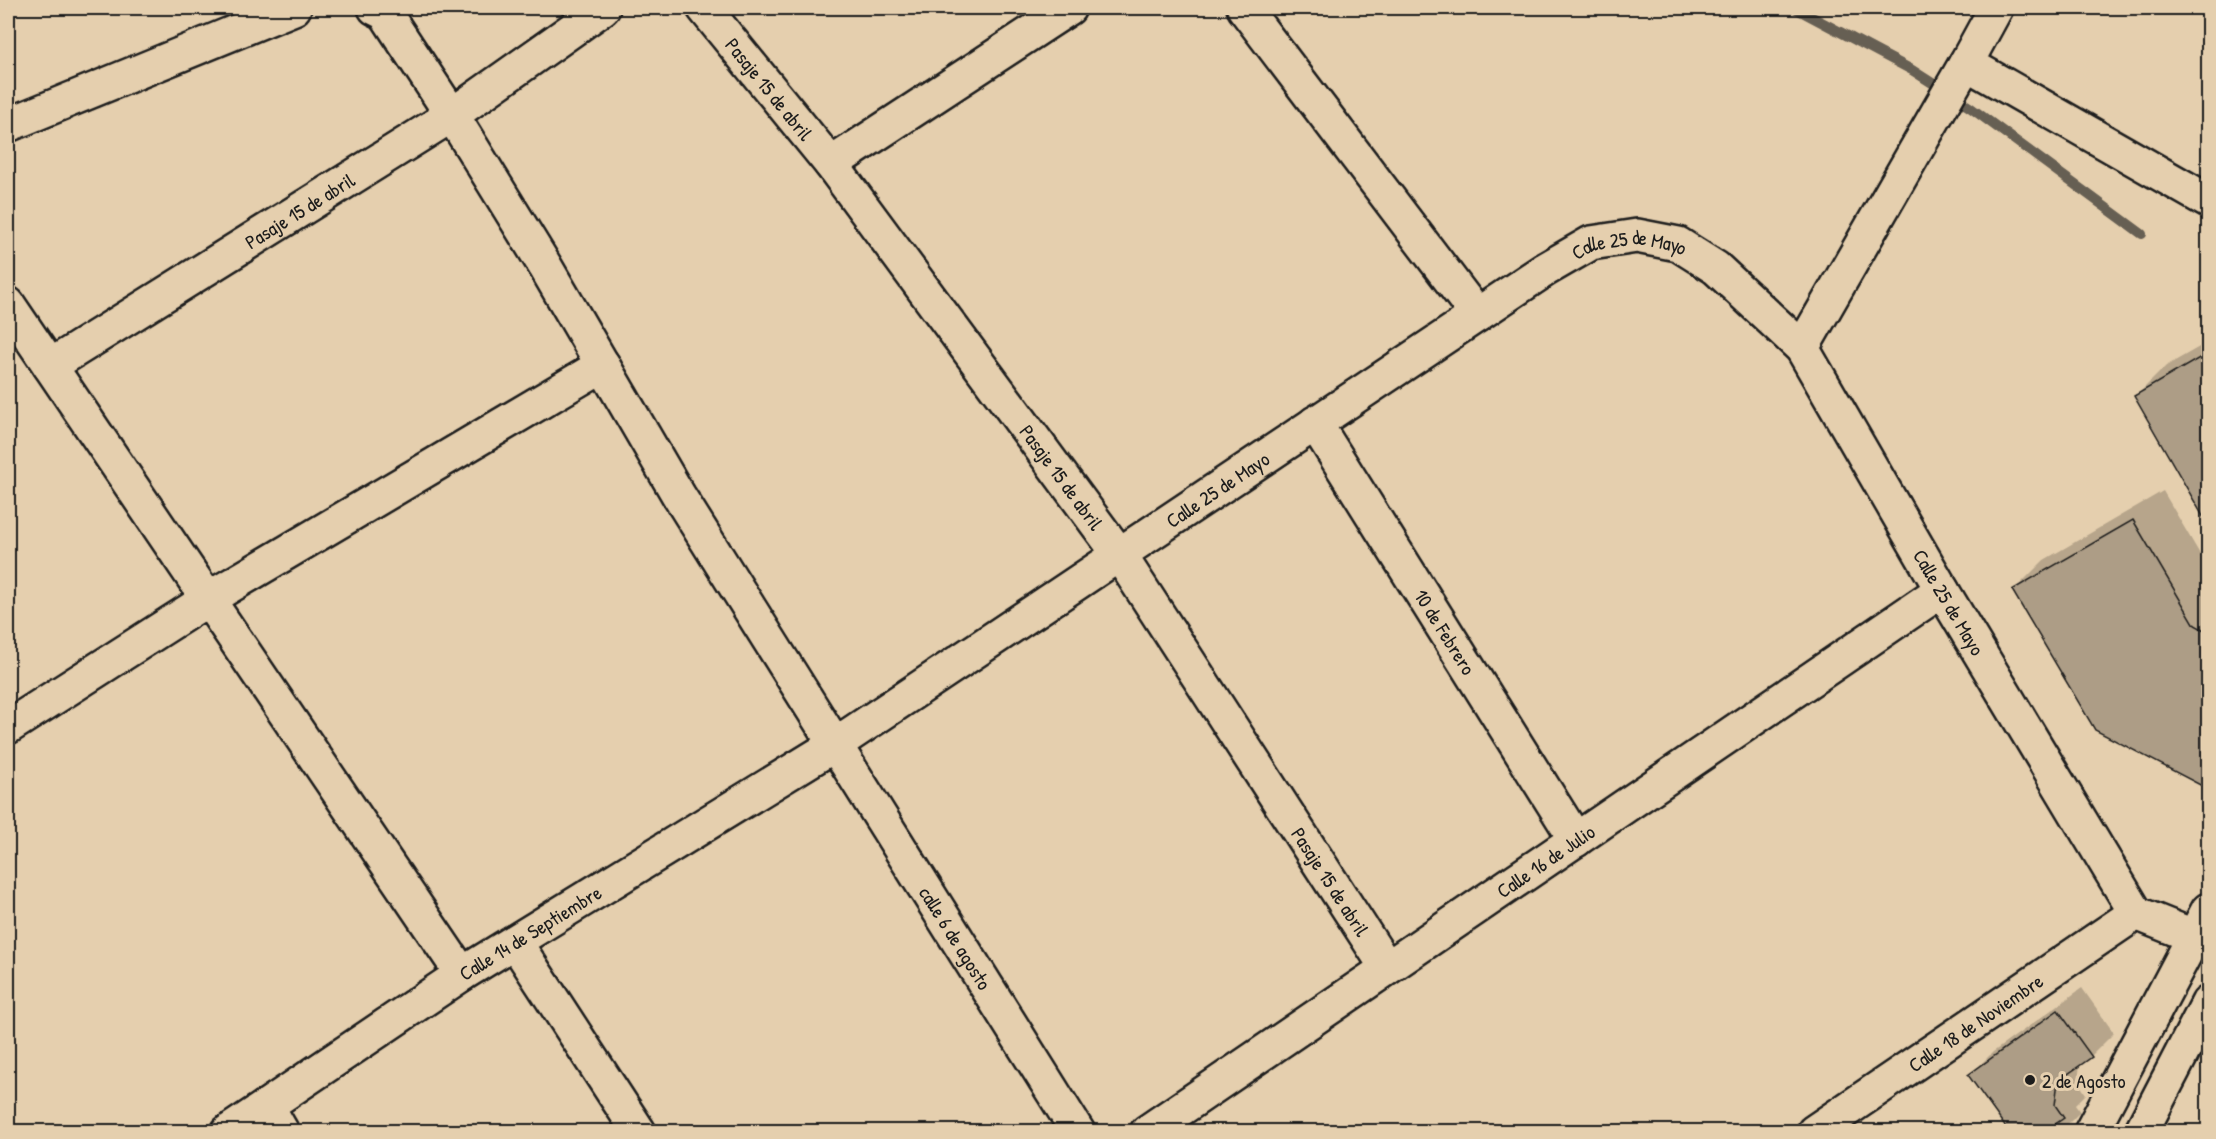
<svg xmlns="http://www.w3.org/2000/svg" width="2216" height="1139" viewBox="0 0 2216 1139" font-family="'Patrick Hand',sans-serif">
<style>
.shadow{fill:#0003}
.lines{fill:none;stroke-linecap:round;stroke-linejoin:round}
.stream{stroke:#665e52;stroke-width:10}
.building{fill:#ad9d86;stroke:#1c1c1c;stroke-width:1.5}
.minor-casing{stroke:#1c1c1c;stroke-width:38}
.highway-casing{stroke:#1c1c1c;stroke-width:38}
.minor{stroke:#e5cfae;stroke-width:33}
.highway{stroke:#e5cfae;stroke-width:33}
.poi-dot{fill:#1c1c1c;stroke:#e5cfae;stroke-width:2}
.labels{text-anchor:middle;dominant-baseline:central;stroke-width:6;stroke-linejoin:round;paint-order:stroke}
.street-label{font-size:20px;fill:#1c1c1c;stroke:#e5cfae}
.poi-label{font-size:20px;fill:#1c1c1c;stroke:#e5cfae;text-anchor:start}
</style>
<rect width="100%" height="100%" fill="#e5cfae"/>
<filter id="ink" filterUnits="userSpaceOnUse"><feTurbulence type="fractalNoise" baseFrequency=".0167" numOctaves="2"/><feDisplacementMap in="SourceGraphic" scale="12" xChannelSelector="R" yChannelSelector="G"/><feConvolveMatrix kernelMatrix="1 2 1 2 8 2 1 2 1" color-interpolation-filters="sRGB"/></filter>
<g filter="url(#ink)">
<!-- shadow -->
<path class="shadow" d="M2208,342V523L2136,396L2166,366Z
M2163,491L2208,568V788L2096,729L2014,590L2044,560Z
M2082,988L2114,1033L2091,1056L2080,1064L2078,1082L2086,1094L2075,1105L2080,1112L2060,1132H2011L1970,1075L1993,1052Z"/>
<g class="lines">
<!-- stream -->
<path class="stream" d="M1795,8L1912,70L1971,108L2142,234"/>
</g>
<!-- building -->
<path class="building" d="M2208,353V525L2134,396Z
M2133,520L2195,625L2208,632V789L2095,730L2012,590Z
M2058,1010L2092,1057L2058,1081L2055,1105L2064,1118L2051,1127L2054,1132H2009L1968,1075Z"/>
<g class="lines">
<!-- minor casing -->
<g class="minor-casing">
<g id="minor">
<path id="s1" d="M375,8L385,13L452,115L545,266L679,496L1078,1132"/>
<path id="s2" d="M704,8L831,164L1119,554L1387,968"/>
<path d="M1244,8L1477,315"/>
<path d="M1966,63L2208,201"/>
<path d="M8,125L294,8"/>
<path d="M831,164L1069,8"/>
<path d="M8,304L462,974"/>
<path d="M1802,348L1966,63L1996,8"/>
<path id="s3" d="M50,366L452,115L603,8"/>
<path id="s4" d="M1315,423L1576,840"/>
<path d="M8,727L208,599L603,365"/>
<path d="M515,942L639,1132"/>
<path d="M267,1106L282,1132"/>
<path id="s5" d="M228,1132L462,974L836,744L1546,269L1591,243L1637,236L1678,244L1716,268L1802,348L1942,590L2136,913L2208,942"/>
<path id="s6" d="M1147,1132L1942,590"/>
<path id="s7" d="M1814,1132L2136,913"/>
</g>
</g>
<!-- highway casing -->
<g class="highway-casing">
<path id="highway" d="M2091,1132L2208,910
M2141,1132L2208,1003"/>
</g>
<!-- minor -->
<use href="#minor" class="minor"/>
<!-- highway -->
<use href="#highway" class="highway"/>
</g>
</g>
<!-- markers -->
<circle class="poi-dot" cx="2030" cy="1080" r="6"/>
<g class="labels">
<!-- street labels -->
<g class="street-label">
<text stroke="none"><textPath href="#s2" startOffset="104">Pasaje 15 de abril</textPath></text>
<text stroke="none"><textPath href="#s3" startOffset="294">Pasaje 15 de abril</textPath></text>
<text stroke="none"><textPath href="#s5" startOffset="1666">Calle 25 de Mayo</textPath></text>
<text stroke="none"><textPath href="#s2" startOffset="590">Pasaje 15 de abril</textPath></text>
<text stroke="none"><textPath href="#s5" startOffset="1180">Calle 25 de Mayo</textPath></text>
<text stroke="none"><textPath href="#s5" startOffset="2172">Calle 25 de Mayo</textPath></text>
<text stroke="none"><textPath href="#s4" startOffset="246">10 de Febrero</textPath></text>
<text stroke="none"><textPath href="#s6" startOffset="482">Calle 16 de Julio</textPath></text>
<text stroke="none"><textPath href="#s2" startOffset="1076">Pasaje 15 de abril</textPath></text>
<text stroke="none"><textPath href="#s5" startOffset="362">Calle 14 de Septiembre</textPath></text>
<text stroke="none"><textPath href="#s1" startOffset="1098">calle 6 de agosto</textPath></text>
<text stroke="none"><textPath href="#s7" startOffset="195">Calle 18 de Noviembre</textPath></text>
</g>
<!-- poi labels -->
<g class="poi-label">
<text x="2042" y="1080">2 de Agosto</text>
</g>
</g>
<!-- margin -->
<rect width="2216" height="1139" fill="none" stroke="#e5cfae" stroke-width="30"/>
<rect x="15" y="15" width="2186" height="1109" fill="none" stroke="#1c1c1c" stroke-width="2" filter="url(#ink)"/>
</svg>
